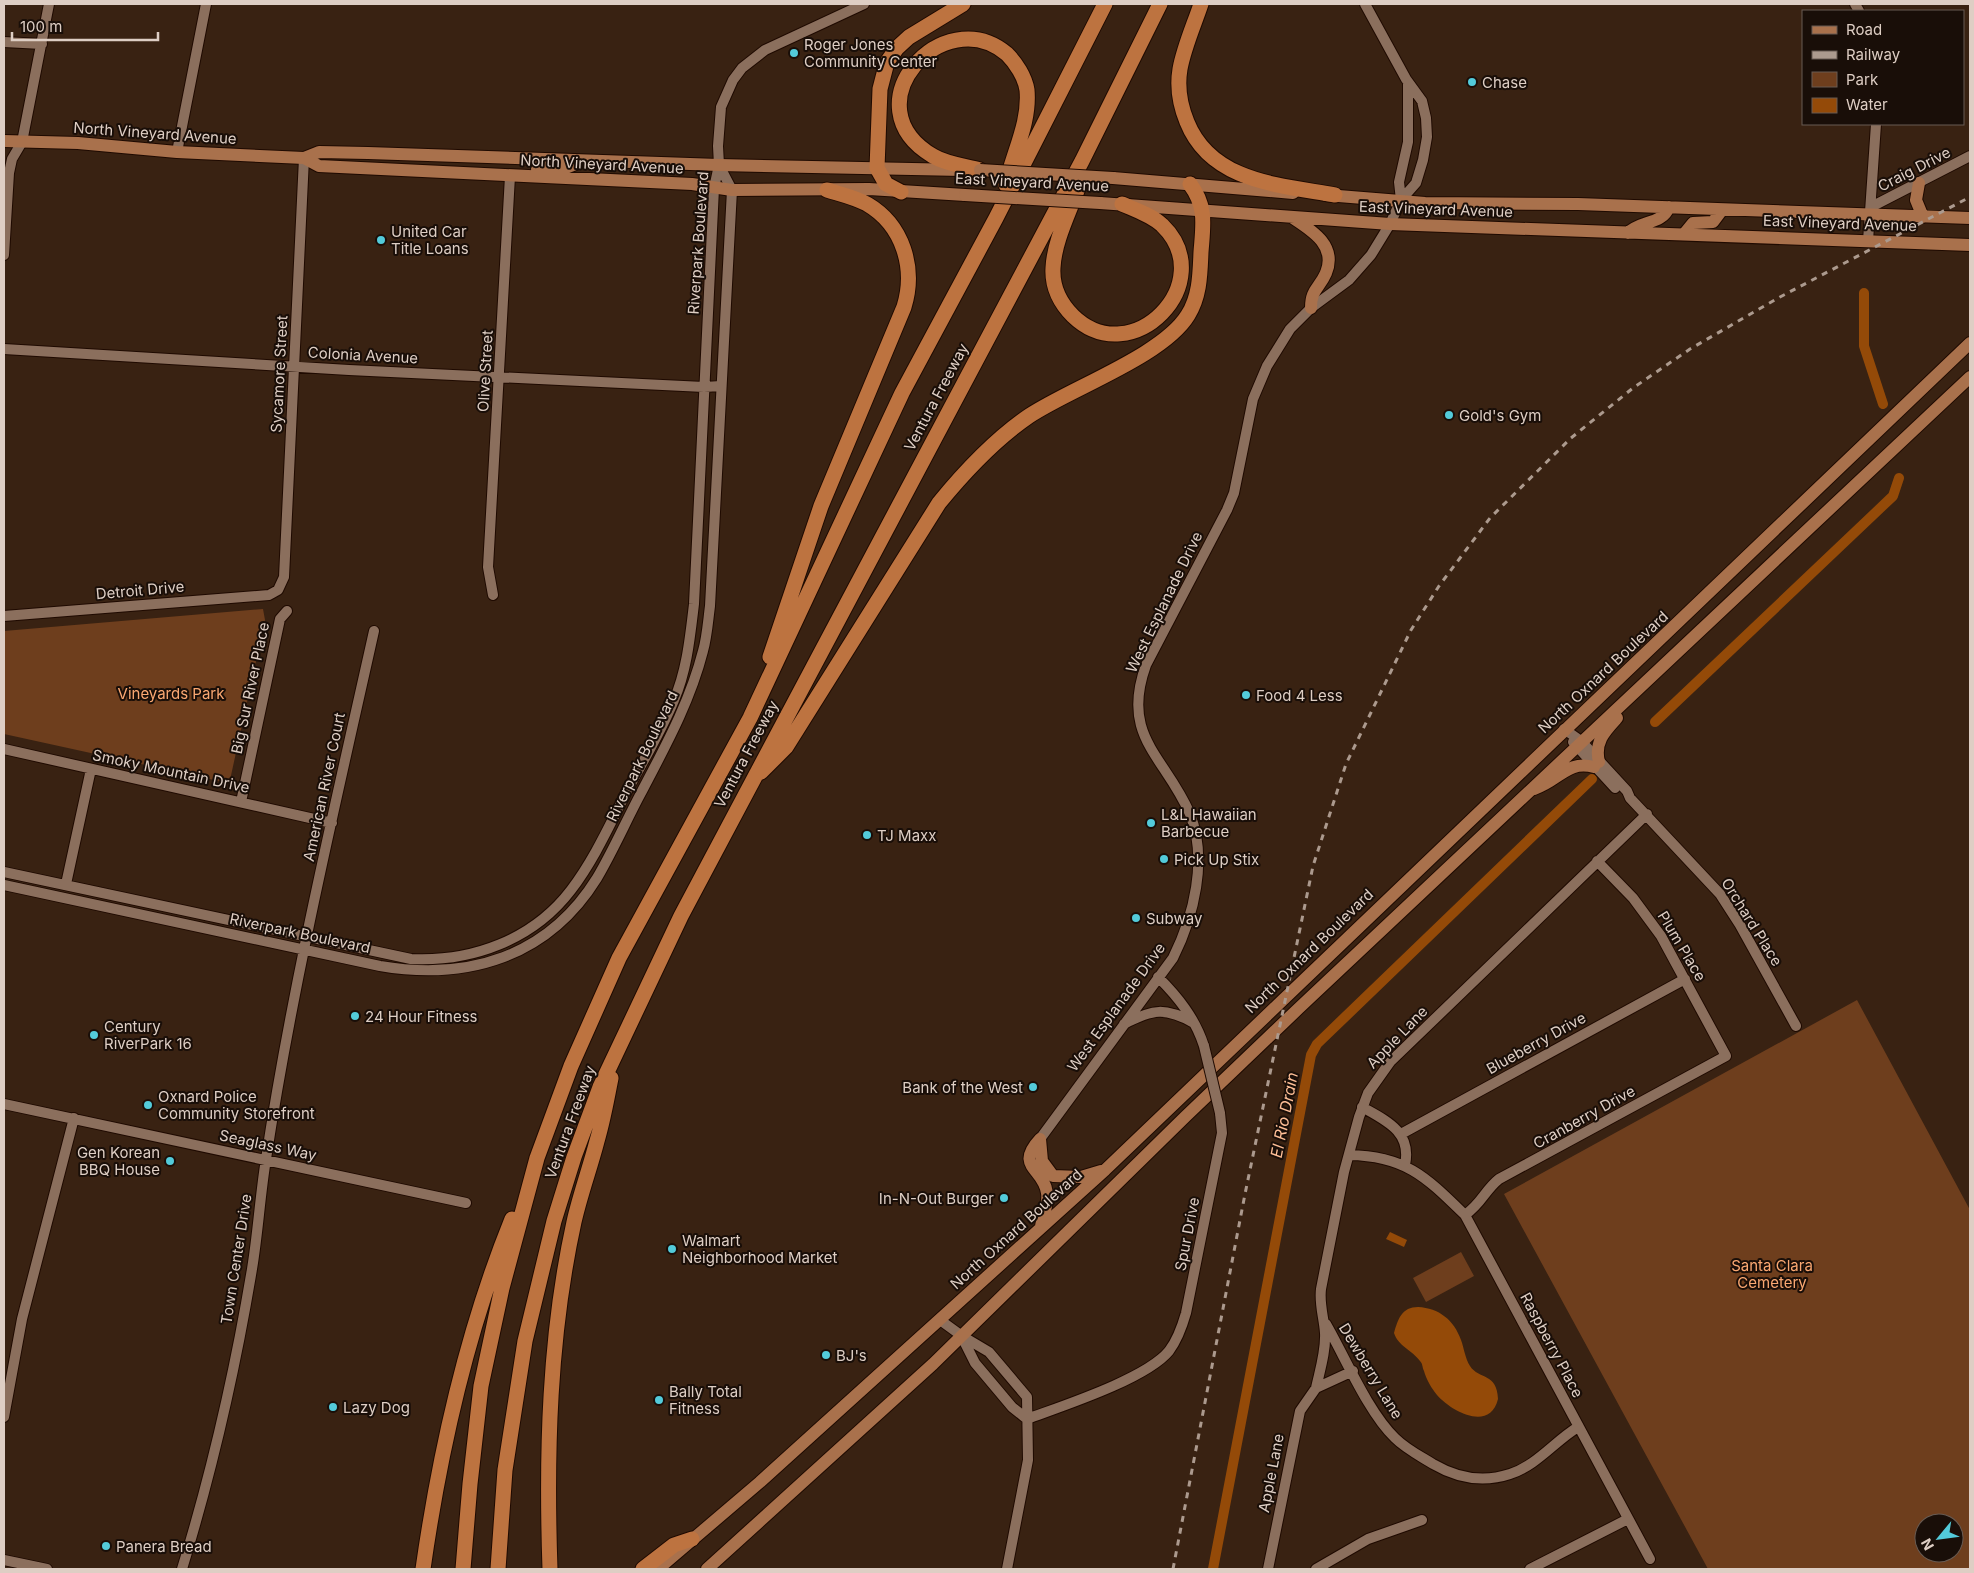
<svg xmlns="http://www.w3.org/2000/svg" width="1974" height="1573" viewBox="0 0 1974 1573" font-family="Inter,sans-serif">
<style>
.green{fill:#6e3e1d;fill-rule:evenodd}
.water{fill:#944a08}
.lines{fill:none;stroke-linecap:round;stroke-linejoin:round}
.canal{stroke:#944a08;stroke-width:10}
.minor-casing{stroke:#1f0a00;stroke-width:12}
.major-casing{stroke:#1f0a00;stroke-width:14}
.highway-casing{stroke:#1f0a00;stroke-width:17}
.minor{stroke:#8b6f5d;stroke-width:10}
.major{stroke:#a9714c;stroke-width:12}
.highway{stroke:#bd7340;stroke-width:15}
.rail{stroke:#ac9a8e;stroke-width:3;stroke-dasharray:6 6;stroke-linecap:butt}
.minor-bridge-casing{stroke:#1f0a00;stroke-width:12;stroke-linecap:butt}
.major-bridge-casing{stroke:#1f0a00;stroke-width:14;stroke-linecap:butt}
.minor-bridge{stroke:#8b6f5d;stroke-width:10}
.major-bridge{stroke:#a9714c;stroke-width:12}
.poi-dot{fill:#53cbda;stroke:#190e08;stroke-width:2}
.labels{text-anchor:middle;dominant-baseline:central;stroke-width:4;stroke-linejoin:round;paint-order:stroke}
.poi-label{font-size:15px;fill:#decec4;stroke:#190e08;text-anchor:start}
.street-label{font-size:15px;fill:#decec4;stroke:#190e08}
.park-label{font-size:15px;fill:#fba872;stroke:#190e08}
.water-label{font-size:16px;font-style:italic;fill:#fdbe96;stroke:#190e08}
</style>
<rect width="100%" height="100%" fill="#392212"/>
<!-- green -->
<path class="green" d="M263,609L265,620L230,780L223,782L4,734V631Z
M1857,1000L1970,1210V1569H1708L1504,1194ZM1924,1523H1954V1553H1924Z
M1461,1252L1474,1276L1426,1302L1413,1278Z"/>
<!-- water -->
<path class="water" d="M1390,1232L1407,1240L1404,1247L1386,1239Z
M1418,1307C1439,1308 1454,1320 1461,1340C1464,1348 1465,1358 1470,1366C1479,1380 1497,1372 1498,1399C1490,1432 1452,1412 1437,1395C1432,1389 1426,1379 1424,1371C1422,1367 1423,1364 1420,1361C1412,1350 1398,1346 1394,1333C1398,1319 1402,1307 1418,1307Z"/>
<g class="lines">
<!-- canal -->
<path class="canal" d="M1864,293V346L1883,404
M1655,722L1893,496L1899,478
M1213,1569L1311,1055L1317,1044L1592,779"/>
<!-- minor casing -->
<g class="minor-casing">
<path id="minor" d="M1855,4L1859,11
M4,42L42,44
M177,152L206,4
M1401,200L1399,182L1408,142V82
M1871,207L1970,156
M1868,241L1876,124
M4,255L9,173L12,159L22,142L49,4
M4,349L349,370L704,387L721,386
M493,595L488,567L510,176
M4,616L269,595L278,590L284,577L304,158
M1564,729L1581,741L1627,791L1630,798L1720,894L1740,925L1796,1026
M1573,742L1615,788
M4,749L332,823
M241,802L280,619L287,611
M4,872L411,959C472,962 533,940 571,890C594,860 610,824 627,791C643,761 661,732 674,700C687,670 690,637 694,604L714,188L719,165L718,146L721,107L733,80L742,68L765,50L864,4
M66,884L91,769
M4,885L380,966C468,981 548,957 597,878C613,851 626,821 641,793C665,747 690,702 703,651C707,637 708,621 710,606L732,190L719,165
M1158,977C1178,997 1195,1018 1204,1046
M1124,1024C1153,1009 1165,1007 1194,1023
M4,1104L466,1203
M1362,1107C1387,1121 1412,1132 1405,1165
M1401,1134L1685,979
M1040,1139L1173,958C1194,916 1208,859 1190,814C1165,756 1120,737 1146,665L1227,510L1234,493L1253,399L1267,366L1290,329L1311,308L1349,280L1371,255L1390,224L1401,200L1416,183L1423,160L1427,137L1426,118L1422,101L1406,79L1365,4
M1349,1155C1406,1156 1426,1177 1465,1215L1650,1559
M1465,1215C1482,1203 1485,1190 1499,1179L1726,1056L1661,936L1633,898L1597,861
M940,1320L962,1336L989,1352L1027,1397L1028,1460L1007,1569
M1326,1324C1345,1357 1368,1412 1395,1438C1406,1449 1420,1456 1433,1464C1457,1478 1483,1483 1510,1474C1536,1466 1555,1441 1578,1427
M962,1337L975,1363L1012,1407L1027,1419
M1316,1388C1320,1370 1326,1351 1325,1333C1324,1318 1319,1304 1321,1289L1344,1172L1359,1117L1368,1093L1390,1062L1647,814
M4,1417L22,1319L74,1118
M1027,1419C1062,1406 1146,1379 1169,1351C1178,1339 1182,1327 1186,1313L1222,1133L1220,1113
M4,1560L47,1569
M182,1569C212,1471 235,1371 252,1269C258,1233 260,1196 266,1159C293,982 335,806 374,631
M1268,1569L1300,1411L1316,1388L1353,1371
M1316,1569L1368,1539L1422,1520
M1530,1569L1628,1519"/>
</g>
<!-- major casing -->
<g class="major-casing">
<path id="major" d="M4,141L78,143L177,152L304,158L319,152L368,153L719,165L962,170
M304,158L319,166L692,184L732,190L869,189L965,195
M537,169L561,170L578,163
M1113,178L1293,193
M1919,183L1916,200L1923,217
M1326,195L1425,203L1578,204L1970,218
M1100,203L1390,224L1970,245
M1293,218C1313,231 1337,246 1326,273C1319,289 1311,289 1311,308
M1628,233C1641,220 1662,225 1669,207
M1684,234L1693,223L1713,222L1722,210
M1599,762C1594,742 1605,731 1617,718
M1534,789C1560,780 1567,760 1594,767
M1040,1139C1014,1167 1044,1168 1047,1193C1049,1204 1042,1216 1041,1227
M1040,1139L1042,1161L1053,1176L1081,1177L1101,1171
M658,1569L760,1482L1105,1170L1970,343
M707,1569L933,1364L1186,1116L1299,1008L1970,377"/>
</g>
<!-- highway casing -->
<g class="highway-casing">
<path id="highway" d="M1201,4C1194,25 1184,47 1180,69C1177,87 1180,105 1187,122C1211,182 1279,185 1335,195
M980,170C965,166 946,164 933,156C848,106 943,0 1007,54C1016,63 1025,77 1027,90C1030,123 1013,153 1006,185
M1078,188C1069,213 1054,242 1053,268C1052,286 1060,303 1073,316C1132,373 1221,282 1162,225C1151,215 1136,210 1122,204
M901,192L886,184L877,168L880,89L887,62L897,48L909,37L963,4
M770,657L821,506L904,307C916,268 903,225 867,204C854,197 840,194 827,190
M761,772L786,747L939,503C966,470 994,440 1029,416C1071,388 1163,356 1188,315C1200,296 1200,274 1201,252C1203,225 1207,207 1190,184
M423,1569C440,1450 467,1330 512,1219
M463,1569L470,1484L481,1386L502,1288L537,1158L571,1066L619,958L750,718L902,393L996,218L1105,4
M498,1569L505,1470L525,1341L554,1221L574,1157L600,1087L681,916L1082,161L1160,4
M550,1569C546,1453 549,1336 574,1222C580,1195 590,1168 597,1141C603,1121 607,1099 611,1078
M643,1569L674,1545L692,1539"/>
</g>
<!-- minor -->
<use href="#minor" class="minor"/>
<!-- major -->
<use href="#major" class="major"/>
<!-- highway -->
<use href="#highway" class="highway"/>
<!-- rail -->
<path class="rail" d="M1173,1569L1245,1194L1313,866L1346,764L1411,630L1439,586L1490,518L1571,438L1633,388L1690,349L1780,297L1970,197"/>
<!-- minor-bridge casing -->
<g class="minor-bridge-casing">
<path id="minor-bridge" d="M1204,1046L1220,1113"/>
</g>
<!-- major-bridge casing -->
<g class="major-bridge-casing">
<path id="major-bridge" d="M980,170L1113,178
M965,195L1100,203"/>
</g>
<!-- minor-bridge -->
<use href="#minor-bridge" class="minor-bridge"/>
<!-- major-bridge -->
<use href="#major-bridge" class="major-bridge"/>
</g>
<!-- markers -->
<g class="poi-dot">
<circle cx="794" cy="53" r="5"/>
<circle cx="1472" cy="82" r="5"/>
<circle cx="381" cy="240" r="5"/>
<circle cx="1449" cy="415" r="5"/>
<circle cx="1246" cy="695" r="5"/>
<circle cx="1151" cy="823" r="5"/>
<circle cx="867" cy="835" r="5"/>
<circle cx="1164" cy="859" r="5"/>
<circle cx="1136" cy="918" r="5"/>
<circle cx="355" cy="1016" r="5"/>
<circle cx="94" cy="1035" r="5"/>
<circle cx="1033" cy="1087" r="5"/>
<circle cx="148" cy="1105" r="5"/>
<circle cx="170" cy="1161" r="5"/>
<circle cx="1004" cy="1198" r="5"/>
<circle cx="672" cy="1249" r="5"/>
<circle cx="826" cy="1355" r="5"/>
<circle cx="659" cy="1400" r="5"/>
<circle cx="333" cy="1407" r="5"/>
<circle cx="106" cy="1546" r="5"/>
</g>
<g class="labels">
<!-- poi labels -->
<g class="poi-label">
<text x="804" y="44">Roger Jones<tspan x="804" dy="17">Community Center</tspan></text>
<text x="1482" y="82">Chase</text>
<text x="391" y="231">United Car<tspan x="391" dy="17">Title Loans</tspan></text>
<text x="1459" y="415">Gold's Gym</text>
<text x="1256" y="695">Food 4 Less</text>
<text x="1161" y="814">L&amp;L Hawaiian<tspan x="1161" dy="17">Barbecue</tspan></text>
<text x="877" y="835">TJ Maxx</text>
<text x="1174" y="859">Pick Up Stix</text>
<text x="1146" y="918">Subway</text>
<text x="365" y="1016">24 Hour Fitness</text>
<text x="104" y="1026">Century<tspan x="104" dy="17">RiverPark 16</tspan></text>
<text x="1023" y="1087" text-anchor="end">Bank of the West</text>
<text x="158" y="1096">Oxnard Police<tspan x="158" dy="17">Community Storefront</tspan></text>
<text x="160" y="1152" text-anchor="end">Gen Korean<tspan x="160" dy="17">BBQ House</tspan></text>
<text x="994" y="1198" text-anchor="end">In-N-Out Burger</text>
<text x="682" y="1240">Walmart<tspan x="682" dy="17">Neighborhood Market</tspan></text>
<text x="836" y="1355">BJ's</text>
<text x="669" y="1391">Bally Total<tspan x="669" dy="17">Fitness</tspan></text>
<text x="343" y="1407">Lazy Dog</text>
<text x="116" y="1546">Panera Bread</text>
</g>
<!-- street labels -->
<g class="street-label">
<text transform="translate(155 133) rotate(4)">North Vineyard Avenue</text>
<text transform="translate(602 164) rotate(3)">North Vineyard Avenue</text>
<text transform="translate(1914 169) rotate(-27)">Craig Drive</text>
<text transform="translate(1032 182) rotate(3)">East Vineyard Avenue</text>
<text transform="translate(1436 209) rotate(2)">East Vineyard Avenue</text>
<text transform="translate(1840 223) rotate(2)">East Vineyard Avenue</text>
<text transform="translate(698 243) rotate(-86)">Riverpark Boulevard</text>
<text transform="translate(363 355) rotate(3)">Colonia Avenue</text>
<text transform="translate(485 371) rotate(-87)">Olive Street</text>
<text transform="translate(279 374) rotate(-87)">Sycamore Street</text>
<text transform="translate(936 397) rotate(-62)">Ventura Freeway</text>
<text transform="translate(140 590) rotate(-5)">Detroit Drive</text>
<text transform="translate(1164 602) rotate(-64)">West Esplanade Drive</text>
<text transform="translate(1603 672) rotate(-43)">North Oxnard Boulevard</text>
<text transform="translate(250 688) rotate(-78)">Big Sur River Place</text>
<text transform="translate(746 754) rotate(-62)">Ventura Freeway</text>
<text transform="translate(642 756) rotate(-64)">Riverpark Boulevard</text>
<text transform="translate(171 771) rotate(12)">Smoky Mountain Drive</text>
<text transform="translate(324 787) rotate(-78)">American River Court</text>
<text transform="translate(1752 922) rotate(58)">Orchard Place</text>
<text transform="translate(300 933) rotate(12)">Riverpark Boulevard</text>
<text transform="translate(1682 946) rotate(59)">Plum Place</text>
<text transform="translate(1309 951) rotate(-44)">North Oxnard Boulevard</text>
<text transform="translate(1116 1007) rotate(-54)">West Esplanade Drive</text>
<text transform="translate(1397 1037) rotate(-46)">Apple Lane</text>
<text transform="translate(1536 1043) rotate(-29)">Blueberry Drive</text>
<text transform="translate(1584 1117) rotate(-29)">Cranberry Drive</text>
<text transform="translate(570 1122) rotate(-70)">Ventura Freeway</text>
<text transform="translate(268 1145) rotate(12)">Seaglass Way</text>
<text transform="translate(1016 1229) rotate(-42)">North Oxnard Boulevard</text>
<text transform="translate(1187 1234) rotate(-79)">Spur Drive</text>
<text transform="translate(236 1259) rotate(-81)">Town Center Drive</text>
<text transform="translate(1552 1345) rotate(62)">Raspberry Place</text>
<text transform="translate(1371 1371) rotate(59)">Dewberry Lane</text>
<text transform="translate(1271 1473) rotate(-79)">Apple Lane</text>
</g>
<!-- park labels -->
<g class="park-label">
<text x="171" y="693">Vineyards Park</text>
<text x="1772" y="1265">Santa Clara<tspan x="1772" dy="17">Cemetery</tspan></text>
</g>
<!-- water labels -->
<g class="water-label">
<text transform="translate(1284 1115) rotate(-79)">El Rio Drain</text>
</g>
</g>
<!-- border -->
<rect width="1974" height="1573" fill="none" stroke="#decec4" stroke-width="10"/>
<!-- legend -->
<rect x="1802" y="10" width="162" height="115" fill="#190e08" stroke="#685b53"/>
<rect x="1812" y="26" width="25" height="8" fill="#a9714c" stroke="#685b53"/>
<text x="1846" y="35" font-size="15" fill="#decec4">Road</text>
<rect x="1812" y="51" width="25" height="8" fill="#ac9a8e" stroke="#685b53"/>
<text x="1846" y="60" font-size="15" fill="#decec4">Railway</text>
<rect x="1812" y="72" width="25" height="15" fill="#6e3e1d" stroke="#685b53"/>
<text x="1846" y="85" font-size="15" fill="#decec4">Park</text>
<rect x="1812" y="98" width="25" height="15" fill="#944a08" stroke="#685b53"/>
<text x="1846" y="110" font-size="15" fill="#decec4">Water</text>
<!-- north arrow -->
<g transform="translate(1939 1538) rotate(241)"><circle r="24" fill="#190e08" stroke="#685b53"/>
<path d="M0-4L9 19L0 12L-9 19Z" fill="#53cbda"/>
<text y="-8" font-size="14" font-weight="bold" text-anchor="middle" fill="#decec4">N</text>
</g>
<!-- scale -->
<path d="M12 32v8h146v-8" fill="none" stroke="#decec4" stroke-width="2.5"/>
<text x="20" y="32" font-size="15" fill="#decec4" stroke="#190e08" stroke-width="4" paint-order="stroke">100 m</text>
</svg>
